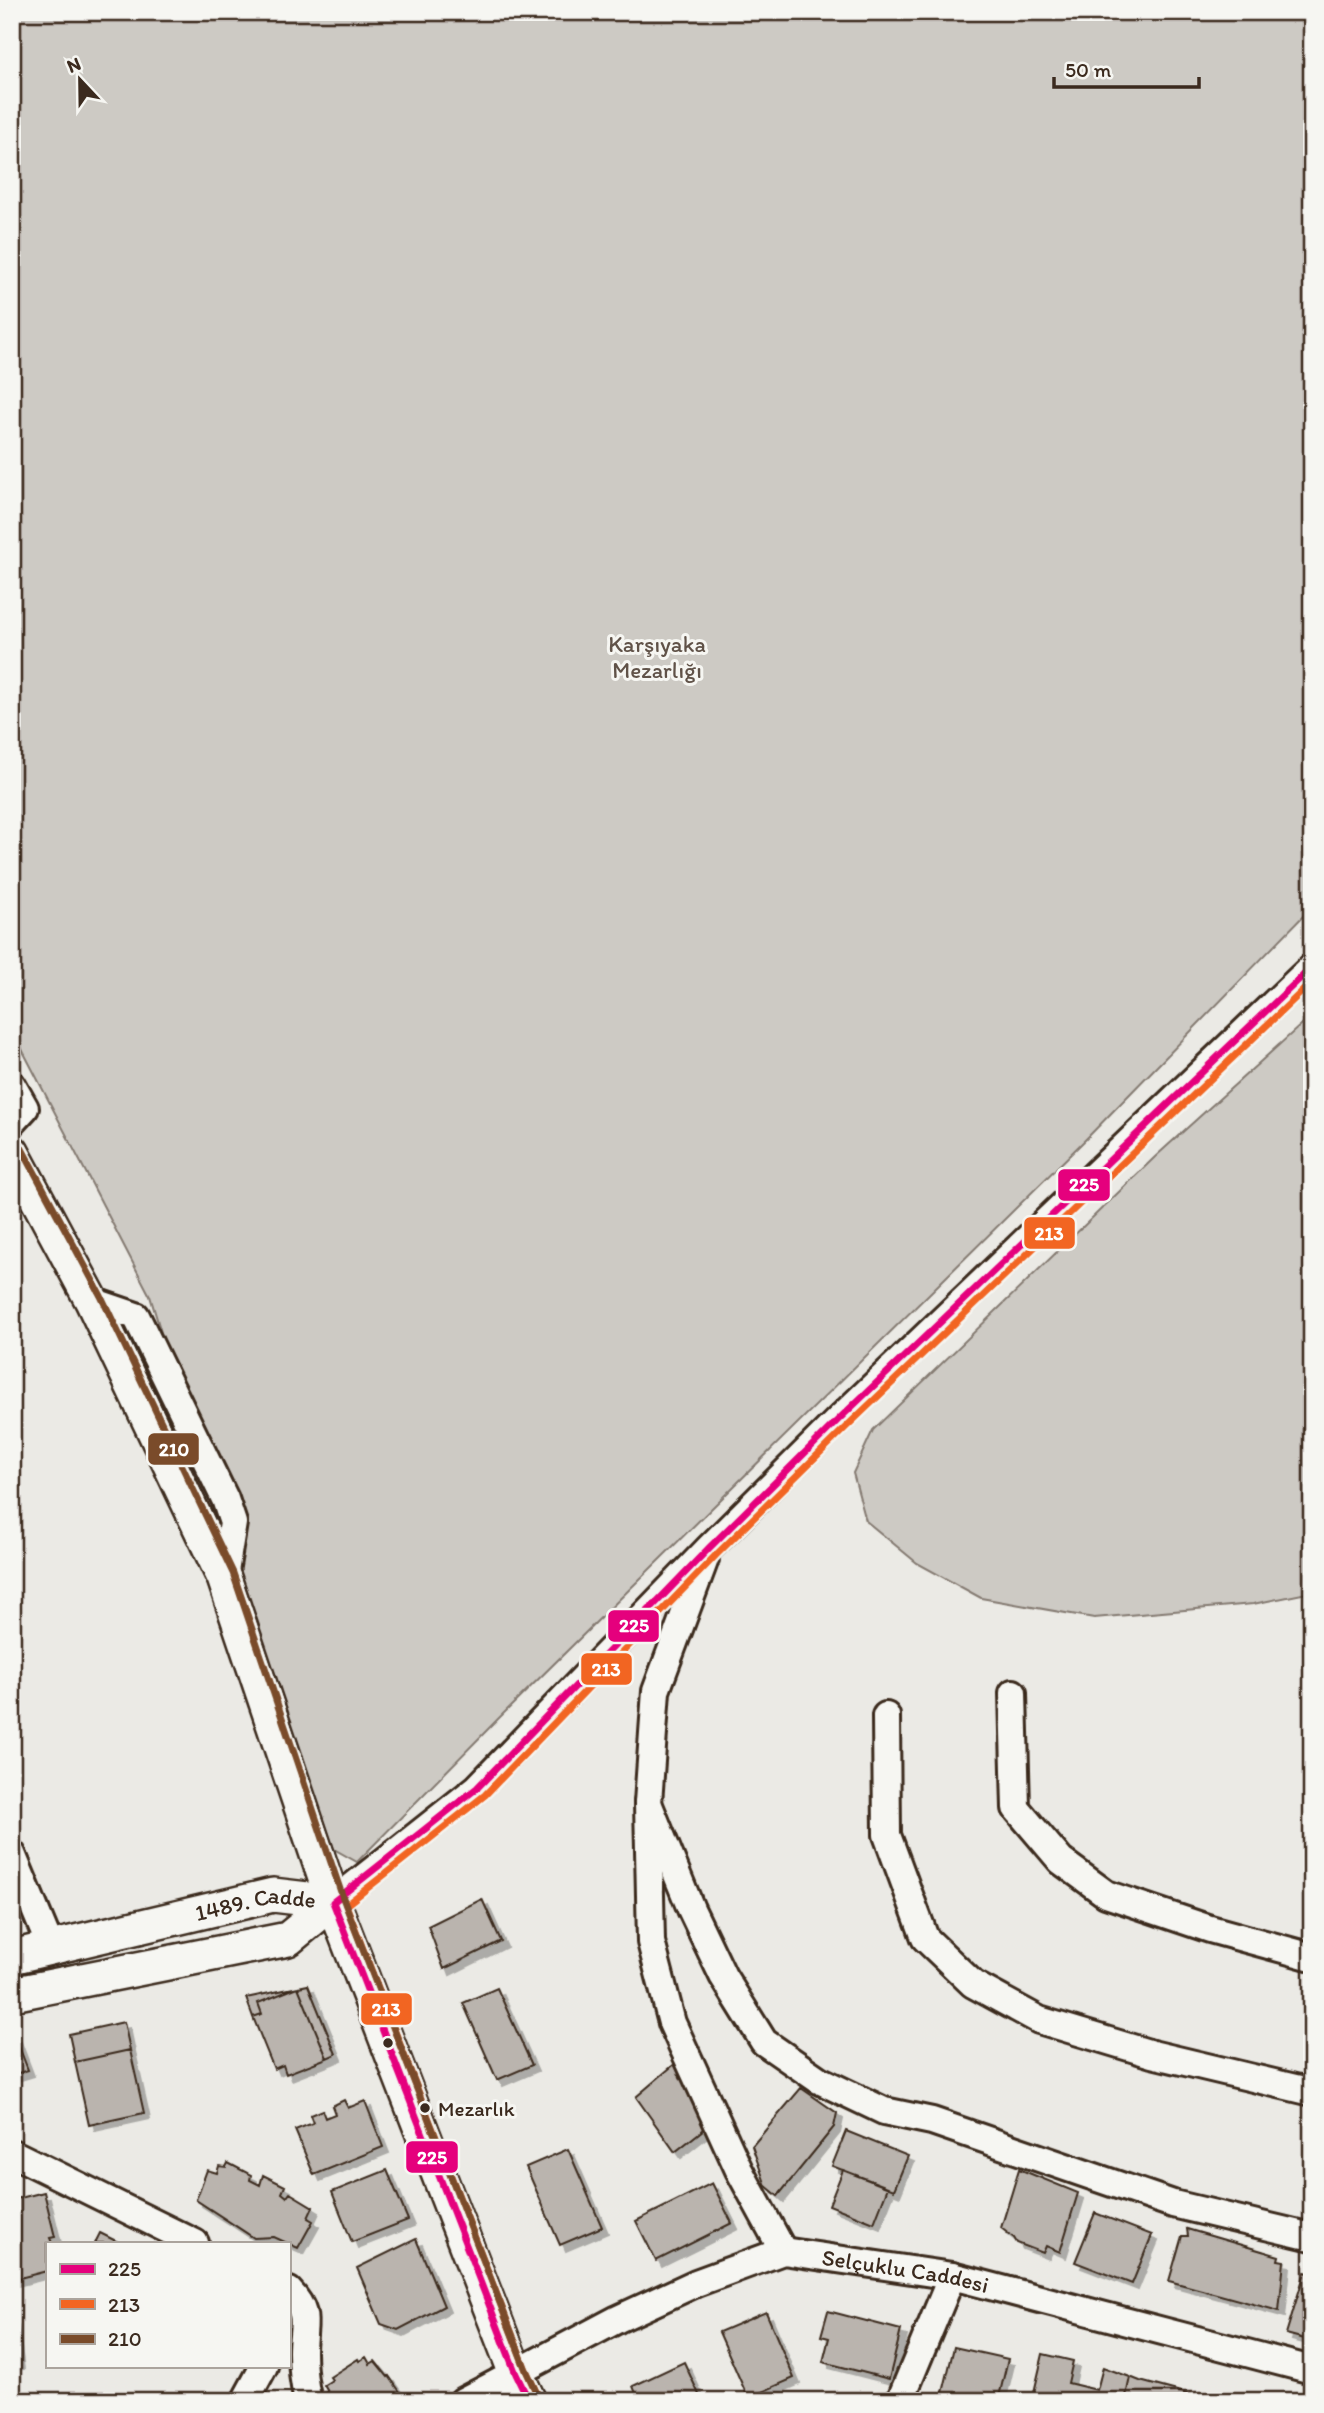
<svg xmlns="http://www.w3.org/2000/svg" width="1324" height="2413" viewBox="0 0 1324 2413" font-family="Itim,sans-serif">
<style>
.green{fill:#cdcac4;stroke:#847a71;stroke-width:2}
.building{fill:#bab4ae;stroke:#3b2a1e;stroke-width:2;filter:url(#shadow)}
.lines{fill:none;stroke-linecap:round;stroke-linejoin:round}
.minor-casing{stroke:#3b2a1e;stroke-width:32}
.major-casing{stroke:#3b2a1e;stroke-width:38}
.minor{stroke:#f6f6f2;stroke-width:26}
.major{stroke:#f6f6f2;stroke-width:33}
.bus-1-casing{stroke:#f6f6f2;stroke-width:12}
.bus-2-casing{stroke:#f6f6f2;stroke-width:12}
.bus-3-casing{stroke:#f6f6f2;stroke-width:12}
.bus-1{stroke:#e5007d;stroke-width:7}
.bus-2{stroke:#f26522;stroke-width:7}
.bus-3{stroke:#7a4b2a;stroke-width:7}
.bus-dot{fill:#3b2a1e;stroke:#f6f6f2;stroke-width:2.5}
.labels{text-anchor:middle;dominant-baseline:central;stroke-width:6;stroke-linejoin:round;paint-order:stroke}
.bus-label{font-size:21px;fill:#3b2a1e;stroke:#f6f6f2;text-anchor:start}
.park-label{font-size:23px;fill:#605248;stroke:#f6f6f2}
.street-label{font-size:23px;fill:#3b2a1e;stroke:#f6f6f2}
.line-badge{stroke:#f6f6f2;stroke-width:2.5}
.badge-label{font-size:19px;text-anchor:middle;font-weight:bold;fill:#fff}
</style>
<defs>
<filter id="shadow"><feDropShadow dx="6" dy="6" stdDeviation="0" flood-color="#0004"/></filter>
</defs>
<rect width="100%" height="100%" fill="#ebeae5"/>
<filter id="ink" filterUnits="userSpaceOnUse"><feTurbulence type="fractalNoise" baseFrequency=".0143" numOctaves="2"/><feDisplacementMap in="SourceGraphic" scale="14" xChannelSelector="R" yChannelSelector="G"/><feConvolveMatrix kernelMatrix="1 2 1 2 8 2 1 2 1" color-interpolation-filters="sRGB"/></filter>
<g filter="url(#ink)">
<!-- green -->
<path class="green" d="M12,12H1312V907L1085,1140L499,1718L357,1862L334,1849L204,1475L150,1296L12,1030Z
M1312,1015V1592L1253,1604L1094,1618L981,1598L917,1563L866,1521L853,1473L873,1430L1155,1157Z"/>
<!-- building -->
<path class="building" d="M482,1899L501,1941L444,1969L428,1926Z
M308,1985L336,2054L327,2058L298,1987L258,2003L262,2014L253,2017L246,1998Z
M298,1987L327,2058L286,2074L283,2065L274,2069L253,2017L262,2014L258,2003Z
M497,1988L532,2065L497,2080L463,2003Z
M124,2022L130,2050L75,2062L69,2034Z
M15,2036L28,2070L12,2075V2037Z
M130,2050L144,2113L89,2125L75,2062Z
M677,2062L713,2122L675,2152L636,2097Z
M801,2088L837,2113L834,2127L778,2196L766,2186L752,2146Z
M344,2100L348,2108L365,2101L383,2147L314,2175L295,2130L313,2123L310,2115L322,2110L325,2118L335,2114L332,2106Z
M846,2131L908,2156L894,2190L832,2166Z
M568,2149L602,2227L560,2245L526,2167Z
M228,2163L251,2175L250,2180L260,2185L263,2175L285,2186L282,2193L287,2197L290,2193L313,2207L308,2218L313,2221L298,2248L274,2237L254,2238L196,2200L207,2170L217,2173L219,2166L226,2167Z
M1019,2169L1078,2193L1060,2252L1046,2246L1043,2253L1017,2243L1014,2238L1001,2228Z
M387,2170L408,2220L352,2242L332,2192Z
M843,2170L888,2187L874,2223L829,2205Z
M712,2183L732,2223L656,2261L636,2221Z
M44,2192L55,2237L50,2238L52,2243H47V2271L12,2280V2200Z
M1095,2213L1152,2235L1132,2284L1075,2262Z
M1187,2229L1279,2256L1278,2260L1284,2261L1279,2311L1169,2281L1182,2236H1188Z
M100,2233L120,2243H95Z
M416,2239L444,2306L398,2330L381,2324L357,2268Z
M1305,2272L1312,2274V2341L1286,2334Z
M828,2311L901,2330L889,2379L823,2362L829,2338L821,2336Z
M766,2312L794,2378L748,2398L719,2332Z
M12,2319L18,2363L12,2364Z
M954,2347L1008,2359L998,2401H941Z
M1043,2354L1073,2361L1068,2383L1097,2390L1103,2367L1130,2377L1125,2401H1032Z
M366,2357L370,2364L375,2361L388,2377L389,2376L403,2396L397,2401H329L325,2394L328,2392L324,2385L332,2380L330,2377L358,2359L359,2361Z
M684,2362L702,2401H639L633,2386Z
M1130,2377L1140,2381L1214,2401H1125Z"/>
<g class="lines">
<!-- minor casing -->
<g class="minor-casing">
<g id="minor">
<path d="M12,1085L25,1108L12,1122"/>
<path d="M92,1301L136,1316L225,1499L233,1523L224,1578"/>
<path d="M705,1559L656,1691L648,1803L651,1942L672,2023L739,2170L783,2251"/>
<path d="M1013,1693L1016,1808L1061,1861L1106,1894L1210,1929L1312,1957"/>
<path d="M886,1716L887,1835L925,1938L973,1984L1039,2020L1152,2054L1312,2092"/>
<path d="M648,1803L691,1909L723,1976L764,2042L819,2080L884,2111L932,2121L1173,2204L1312,2237"/>
<path d="M12,1854L51,1948"/>
<path d="M333,1902L477,1788L709,1548L840,1418L1312,967"/>
<path d="M12,2153L195,2243"/>
<path d="M289,2291C311,2314 302,2324 302,2352C302,2369 304,2385 308,2401"/>
<path d="M245,2401L264,2366"/>
<path id="s1" d="M463,2401L618,2319L696,2283L783,2251L952,2276L1312,2370"/>
<path d="M900,2401L952,2276"/>
</g>
</g>
<!-- major casing -->
<g class="major-casing">
<g id="major">
<path d="M12,1152L92,1301L224,1578L333,1902L516,2374L529,2401"/>
<path id="s2" d="M12,1957L273,1895L333,1902"/>
<path d="M12,1994L288,1939L333,1902"/>
</g>
</g>
<!-- minor -->
<use href="#minor" class="minor"/>
<!-- major -->
<use href="#major" class="major"/>
<!-- bus-1 casing -->
<g class="bus-1-casing">
<path id="bus-1" d="M529,2401L516,2374L333,1902L477,1788L709,1548L840,1418L1312,967"/>
</g>
<!-- bus-2 casing -->
<g class="bus-2-casing">
<path id="bus-2" d="M538,2396L526,2370L346,1905L485,1795L716,1555L847,1426L1312,982"/>
</g>
<!-- bus-3 casing -->
<g class="bus-3-casing">
<path id="bus-3" d="M21,1147L101,1296L233,1573L343,1898L526,2370L538,2396"/>
</g>
<!-- bus-1 -->
<use href="#bus-1" class="bus-1"/>
<!-- bus-2 -->
<use href="#bus-2" class="bus-2"/>
<!-- bus-3 -->
<use href="#bus-3" class="bus-3"/>
</g>
</g>
<!-- markers -->
<g class="bus-dot">
<circle cx="388" cy="2043" r="6"/>
<circle cx="425" cy="2108" r="6"/>
</g>
<g class="labels">
<!-- bus labels -->
<g class="bus-label">
<text x="438" y="2108">Mezarlık</text>
</g>
<!-- park labels -->
<g class="park-label">
<text x="657" y="644">Karşıyaka<tspan x="657" dy="26">Mezarlığı</tspan></text>
</g>
<!-- street labels -->
<g class="street-label">
<text stroke="none"><textPath href="#s2" startOffset="250">1489. Cadde</textPath></text>
<text stroke="none"><textPath href="#s1" startOffset="478">Selçuklu Caddesi</textPath></text>
</g>
</g>
<g class="line-badge">
<rect x="1057" y="1168" width="54" height="34" rx="7" fill="#e5007d"/>
<rect x="1023" y="1216" width="53" height="34" rx="7" fill="#f26522"/>
<rect x="147" y="1432" width="53" height="34" rx="7" fill="#7a4b2a"/>
<rect x="607" y="1609" width="53" height="34" rx="7" fill="#e5007d"/>
<rect x="580" y="1652" width="53" height="34" rx="7" fill="#f26522"/>
<rect x="360" y="1992" width="53" height="34" rx="7" fill="#f26522"/>
<rect x="405" y="2140" width="54" height="34" rx="7" fill="#e5007d"/>
</g>
<g class="badge-label">
<text x="1084" y="1191">225</text>
<text x="1049" y="1240">213</text>
<text x="174" y="1456">210</text>
<text x="634" y="1632">225</text>
<text x="606" y="1676">213</text>
<text x="386" y="2016">213</text>
<text x="432" y="2164">225</text>
</g>
<!-- margin -->
<rect width="1324" height="2413" fill="none" stroke="#f6f6f2" stroke-width="42"/>
<rect x="21" y="21" width="1282" height="2371" fill="none" stroke="#3b2a1e" stroke-width="2.5" filter="url(#ink)"/>
<!-- legend -->
<rect x="46" y="2242" width="245" height="126" fill="#f6f6f2" stroke="#aba49d" stroke-width="2"/>
<rect x="60" y="2264" width="35" height="10" fill="#e5007d" stroke="#aba49d" stroke-width="2"/>
<text x="108" y="2276" font-size="21" fill="#3b2a1e">225</text>
<rect x="60" y="2299" width="35" height="10" fill="#f26522" stroke="#aba49d" stroke-width="2"/>
<text x="108" y="2312" font-size="21" fill="#3b2a1e">213</text>
<rect x="60" y="2334" width="35" height="10" fill="#7a4b2a" stroke="#aba49d" stroke-width="2"/>
<text x="108" y="2346" font-size="21" fill="#3b2a1e">210</text>
<!-- north arrow -->
<g transform="translate(80 80) rotate(338)" stroke="#f6f6f2" stroke-width="5" paint-order="stroke">
<path d="M0-5L12 26L0 18L-12 26Z" fill="#3b2a1e"/>
<text y="-10" font-size="19" font-weight="bold" text-anchor="middle" fill="#3b2a1e">N</text>
</g>
<!-- scale -->
<path d="M1054 77v10h145v-10" fill="none" stroke="#3b2a1e" stroke-width="3.5"/>
<text x="1065" y="77" font-size="21" fill="#3b2a1e" stroke="#f6f6f2" stroke-width="5" paint-order="stroke">50 m</text>
</svg>
